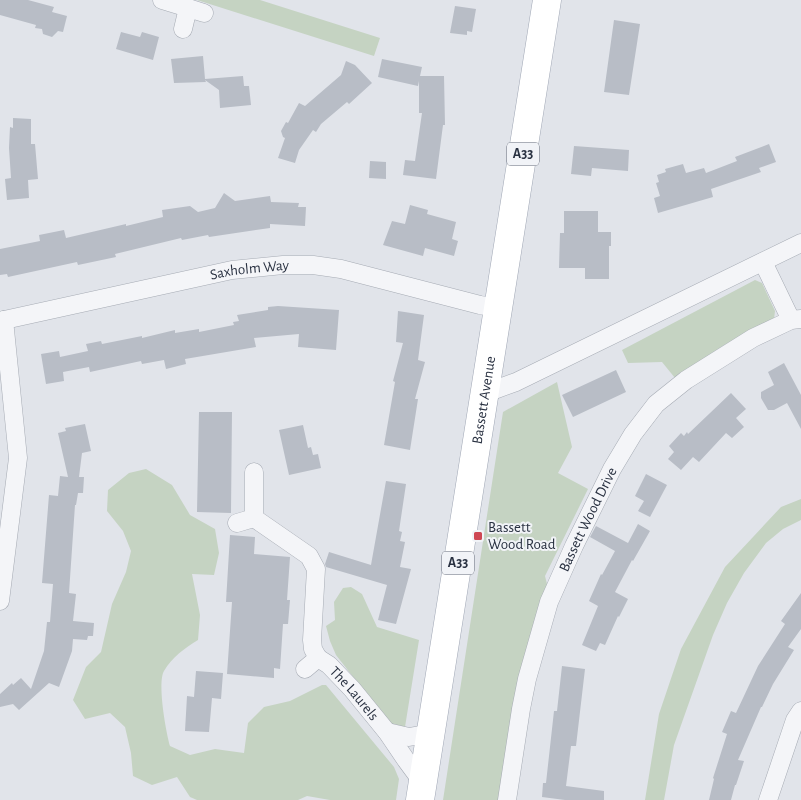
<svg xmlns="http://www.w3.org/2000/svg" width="801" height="800" viewBox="0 0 801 800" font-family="'Alegreya Sans',sans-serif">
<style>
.green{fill:#c5d3c2}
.building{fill:#b8bdc6}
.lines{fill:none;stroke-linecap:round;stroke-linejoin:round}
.minor-casing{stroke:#a6abb4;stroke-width:19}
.primary-casing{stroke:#a0a7b5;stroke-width:29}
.minor{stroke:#f4f5f8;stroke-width:18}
.primary{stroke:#fff;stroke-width:28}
.poi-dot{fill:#ce4753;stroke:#f1f3f7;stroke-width:2}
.labels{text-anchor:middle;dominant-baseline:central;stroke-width:4;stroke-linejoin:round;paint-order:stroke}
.shield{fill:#f1f3f7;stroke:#656b78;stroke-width:1}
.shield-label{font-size:14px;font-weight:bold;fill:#293141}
.street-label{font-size:15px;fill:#293141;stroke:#f1f3f7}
.poi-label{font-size:15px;fill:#293141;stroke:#f1f3f7;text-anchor:start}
</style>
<rect width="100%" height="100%" fill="#e1e4ea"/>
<!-- green -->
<path class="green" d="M197,0H260L380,38L374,56Z
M755,280L762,283L775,311L774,319L726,344L675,378L662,362L628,363L622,350Z
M557,382L572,447L558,473L588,489L545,576L548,588L502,800H443L503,412Z
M146,469L172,485L190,515L215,529L219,553L214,575L192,574L200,615L198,640C185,648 172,657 164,671C157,683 166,732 170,746L190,755L215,749L244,753L248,723L264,707L290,701L322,685H326L394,767L399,779L396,800H330L307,796L298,800H197L190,797L177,777L152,785L133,776L131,753L125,727L110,713L85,719L73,700L86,667L101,652L112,604L126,572L131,551L123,531L107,511L108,490L129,473Z
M801,499V520L783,529L766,543L744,573L727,603L713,635L674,745L664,800H645L659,714L681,649L725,567L781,507Z
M351,587L362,594L377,627L419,640L405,727L389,723L336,655L330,641L326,626L335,620L334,602L343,588Z"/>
<!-- building -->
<path class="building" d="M0,0H28L54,7L52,12L67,16L63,32L58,31L52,37L43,34L42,29L35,28L36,25L0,15Z
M455,6L476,9L472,32L467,31V35L450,33Z
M614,20L640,24L629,95L604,92Z
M121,32L140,37L142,32L159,37L153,60L116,49Z
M203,56L205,79L243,76L244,86H249L251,105L220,108L219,90L205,80L206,82L174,83L171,59Z
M382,59L422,67L420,76H444L445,125H443L436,179L403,175L405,160L415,161L422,113H419V81L418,86L378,77Z
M346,61L355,65L372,83L349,104L347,102L321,124L316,132L313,130L299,150L295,163L278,158L285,138L283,137L281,131L286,122L288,123L299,103L305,106L341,75Z
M13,118L31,119V144H35L38,179L28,180L29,198L7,200L5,179L11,178L9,148L10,127L13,128Z
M769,144L776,162L759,168L761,172L711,189L713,197L658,213L654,198L660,196L656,183L659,182L657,175L666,172L665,169L683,164L686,173L704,168L706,173L737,161L735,157Z
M574,146L629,150L628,171L592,168L591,176L571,174Z
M370,161L386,162V179L369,178Z
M224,193L235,201L270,196L271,202L299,203L298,207H306L305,226L270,224V228L209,237L208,235L182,240L181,238L115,254L116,257L78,265L77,262L8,277L7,274L0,275V249L40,241L39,235L64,230L66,238L126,224V226L163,217L162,210L190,206L198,212L215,208Z
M410,205L428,210L427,214L456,222L452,239L458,241L454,256L425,248L423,256L383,245L392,221L405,224Z
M564,211H598V232H611V246H609V279H585V268H559L560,233H564Z
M278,306L339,310L336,350L298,347L299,334L254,338L256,347L185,359L186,364L166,369L164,360L142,364L141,361L90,372L89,367L63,372L64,381L46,384L41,354L59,351L60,357L88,351L86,344L101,341L102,344L142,336V338L175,330V333L199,329V332L234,325L233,322L239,321L237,315L268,310V307Z
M398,311L424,315L418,360L425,362L415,399H418L410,450L384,445L395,382L393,381L403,343L396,342Z
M784,363L801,395V429L787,403L774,410H768L761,398V392L774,385L768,372Z
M616,370L626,392L573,417L562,395Z
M731,393L746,409L736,418L744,427L732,438L726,433L699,462L693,457L681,470L668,459L674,452L669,446L681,433L684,436L687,432L688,434Z
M199,412H232L231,513L197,512Z
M85,424L91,451L82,453L79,477H84L83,493H78L76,505H75L69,593L76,594L73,621L94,623L93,636H88L87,640L73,639L72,651L59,687L49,683L19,710L13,704L0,707V694L12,683L13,685L21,678L31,689L44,651L47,622H50L53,584L42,583L49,495L58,496L60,476L68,477L58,433L66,431L65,428Z
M303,425L308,448L311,447L313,455L318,454L321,468L289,475L279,430Z
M646,474L667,485L650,517L638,511L644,501L635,496Z
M386,481L406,484L399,531L402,532L400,541L405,542L400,567L411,569L396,624L378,620L387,585L326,567L325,564L329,552L371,565Z
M638,524L650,531L633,561L632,560L615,592L628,599L619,617L618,616L605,645L600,643L596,651L582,645L598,606L589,601L601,574L602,575L615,551L590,537L596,526L628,543Z
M230,535L255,537L254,554L290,557L287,600H290L288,624H283L280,669L274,668V678L227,674L232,602H226Z
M801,593V629L788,647L794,650L773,684L762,707H761L738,760L744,761L736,785H735L731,800H709L714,779L713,778L727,734L722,732L731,711L736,713L758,666L785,624L781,621Z
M562,666L585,669L576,746H571L566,786L604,791V800H565L542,797L543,783H546L554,711H557Z
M196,671L223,673L221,699L212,698L209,732L185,731L187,696L194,697Z"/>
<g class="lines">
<!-- minor casing -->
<g class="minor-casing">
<g id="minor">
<path d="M162,0L188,8"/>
<path d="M183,29L188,8L204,13"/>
<path d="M763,262L791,320"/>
<path id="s1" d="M0,321L232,270L283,265H313L341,269L480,305L498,308"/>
<path d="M486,393L516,382L801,243"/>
<path d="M254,472V518L309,556L316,569L312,640L313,649L318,658"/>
<path d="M237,523L254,518"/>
<path d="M0,601L18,458L4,320"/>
<path id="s2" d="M318,658L329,665L352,689L387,732L406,760L423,783"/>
<path d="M305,669L318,658"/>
<path d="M387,732L409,737L431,733"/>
<path id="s3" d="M507,800L521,709L527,679L549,602L574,546L612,469L633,434L656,404L686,380L753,338L791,320L801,319"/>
<path d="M768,800L795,720L801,711"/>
</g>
</g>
<!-- primary casing -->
<g class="primary-casing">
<g id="primary">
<path id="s4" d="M420,800L547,0"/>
</g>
</g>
<!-- minor -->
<use href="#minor" class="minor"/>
<!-- primary -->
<use href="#primary" class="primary"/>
</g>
<!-- markers -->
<rect class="poi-dot" x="473" y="531" width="10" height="10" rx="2.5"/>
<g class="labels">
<!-- shield labels -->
<g class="shield">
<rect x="507" y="142.5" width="32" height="23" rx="4"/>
<rect x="442" y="551.5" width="32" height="23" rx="4"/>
</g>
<g class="shield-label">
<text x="523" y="154">A33</text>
<text x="458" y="563">A33</text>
</g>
<!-- street labels -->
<g class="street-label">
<text stroke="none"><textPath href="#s1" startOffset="255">Saxholm Way</textPath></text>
<text stroke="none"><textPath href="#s4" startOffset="405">Bassett Avenue</textPath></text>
<text stroke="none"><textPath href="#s3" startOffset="294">Bassett Wood Drive</textPath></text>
<text stroke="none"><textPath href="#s2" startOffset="51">The Laurels</textPath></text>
</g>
<!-- poi labels -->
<g class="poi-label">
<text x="488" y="527">Bassett<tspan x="488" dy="17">Wood Road</tspan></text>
</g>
</g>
</svg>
